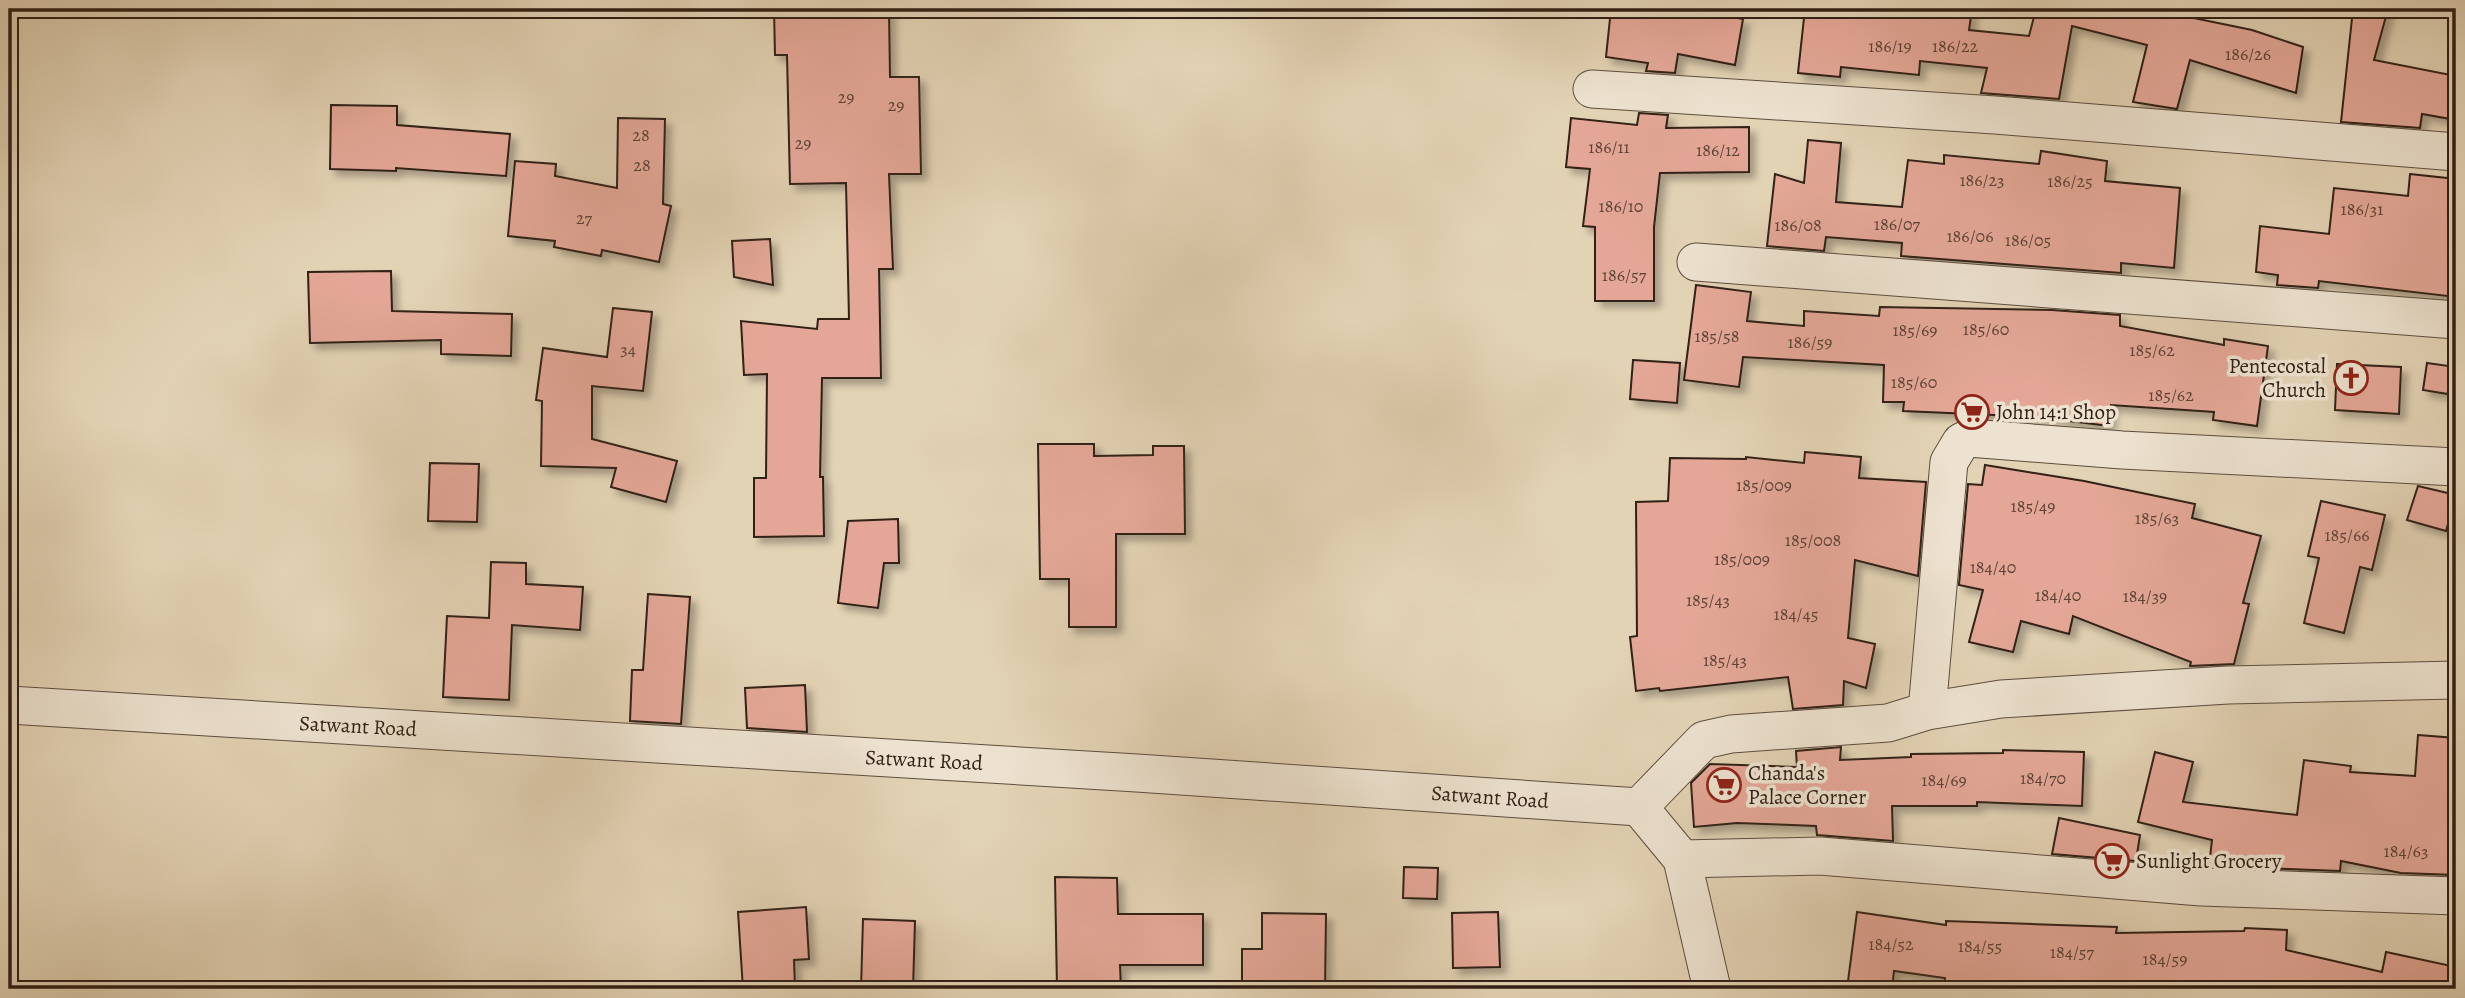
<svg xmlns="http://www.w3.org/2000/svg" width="2465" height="998" viewBox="0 0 2465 998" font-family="Alegreya,serif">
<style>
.building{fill:#e4a797;stroke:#302016;stroke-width:2;filter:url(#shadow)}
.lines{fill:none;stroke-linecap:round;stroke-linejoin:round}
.street-casing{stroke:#5d4d3e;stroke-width:39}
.street{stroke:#ede2cf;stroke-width:37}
.labels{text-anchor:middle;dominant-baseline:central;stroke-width:7;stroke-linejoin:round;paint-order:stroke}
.number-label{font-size:18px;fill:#5d4236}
.poi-label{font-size:21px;fill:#302016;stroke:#ede2cf;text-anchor:start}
.street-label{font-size:21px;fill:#302016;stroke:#ede2cf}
</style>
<defs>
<filter id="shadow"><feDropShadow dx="6" dy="6" stdDeviation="3.5" flood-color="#0004"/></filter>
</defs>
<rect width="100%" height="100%" fill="#e3d3b5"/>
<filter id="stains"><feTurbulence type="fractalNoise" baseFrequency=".00286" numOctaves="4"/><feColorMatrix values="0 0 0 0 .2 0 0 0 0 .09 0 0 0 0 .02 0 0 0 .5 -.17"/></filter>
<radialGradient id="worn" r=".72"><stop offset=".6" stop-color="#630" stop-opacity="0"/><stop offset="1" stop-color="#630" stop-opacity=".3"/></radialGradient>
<!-- building -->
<path class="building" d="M774,9H889L890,77H919L921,174H889L893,269H879L881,378H822L820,477H823L824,536L754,537V478H766L767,374L744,375L741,321L817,329L818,319H849L846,183L790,184L787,55H775Z
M1611,9L1657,13V9H1689L1743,19L1735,65L1678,54L1675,73L1646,71L1648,63L1606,57Z
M1805,9H1972L1969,30L2029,36L2036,9H2175L2174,14L2252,30L2303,47L2296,93L2190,60L2177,109L2133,102L2147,45L2072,26L2059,99L1981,93L1987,68L1920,61L1919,75L1841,67L1840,77L1798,73Z
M2353,9H2388L2374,60L2456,76V120L2422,114L2420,128L2341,122Z
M331,105L397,106V125L510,134L506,176L396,168V171L330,169Z
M1639,113L1668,115L1666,128L1749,127V172L1660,173L1654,227V301H1595V227L1583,226L1590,169L1566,167L1571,118L1637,125Z
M618,118L665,119L663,204L671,206L659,262L602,250L601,256L554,247L555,241L508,236L515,161L556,164L555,176L617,188Z
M1808,140L1841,143L1836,202L1902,207L1908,160L1944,164V155L2039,164L2041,151L2107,161L2105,181L2180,188L2174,268L2121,263V273L1901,256L1902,243L1826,237L1824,251L1767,246L1775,174L1804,183Z
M2410,174L2456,179V297L2319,281L2318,288L2277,285L2278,275L2256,272L2260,226L2329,234L2334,188L2408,196Z
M770,239L773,285L734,277L732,241Z
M391,271L392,311L512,314L511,356L441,354V340L310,343L308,272Z
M1696,285L1751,292L1747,321L1804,326V311L1879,316L1880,307L2052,310L2120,315V326L2224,345V339L2268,346L2257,426L2213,420L2214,412L2111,405L2109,426L2062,420V418L1903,411L1904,402H1883L1884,365L1743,357L1739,387L1684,380Z
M613,308L652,312L643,391L592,386V439L677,461L666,502L611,487L616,468L541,466L542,401L536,400L543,348L607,357Z
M1633,360L1680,363L1677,403L1630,399Z
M2427,363L2456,367L2454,395L2423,390Z
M2337,364L2401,367L2399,414L2335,410Z
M1038,444H1094V456L1153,455V446H1184L1185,534H1116V627H1069V579H1040Z
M1805,452L1861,457L1859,478L1926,482L1918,576L1855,560L1848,638L1875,644L1866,688L1844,681L1843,705L1793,709L1788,677L1660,691L1659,688L1636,691L1630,637L1637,636L1636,502L1668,501L1670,458L1746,459V457L1804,463Z
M430,463L479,464L477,522L428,521Z
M1985,465L2084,481L2195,504L2192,518L2261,536L2243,603L2249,604L2234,664L2190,666L2191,662L2073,616L2069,634L2021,621L2013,652L1969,642L1983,590L1959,585L1968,484L1982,485Z
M2418,486L2456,495L2446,531L2407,520Z
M2321,501L2385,515L2372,570L2360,567L2344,633L2304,623L2319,558L2308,556Z
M898,519L899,563H884L878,608L838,603L848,521Z
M491,562L526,563V584L583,587L580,630L512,625L509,700L443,697L447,616L489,618Z
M648,594L690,597L681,724L630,721L632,670H643Z
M805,685L807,732L747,728L745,688Z
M2418,735L2456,738V875L2401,873L2341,861L2340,871L2209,866L2212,840L2138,822L2155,752L2193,762L2183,802L2297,815L2304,760L2351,766L2350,772L2415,776Z
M1841,747L1840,760L1911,757V754L2003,753V750L2084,752L2082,806L1977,802V806H1892L1893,841L1817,835L1816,826L1737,823L1694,827L1691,783L1710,764L1797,767L1796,751Z
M2059,818L2140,835L2136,861L2052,854Z
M1404,867L1438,868L1437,899L1403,898Z
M1055,877L1117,878L1118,914H1203V965H1120L1121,989H1057Z
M806,907L809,959L794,960L795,989H743L738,912Z
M1498,912L1500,967L1453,968L1452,913Z
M1857,912L1946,925V921L2117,927L2116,933L2244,931L2245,928L2287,930L2286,950L2382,972L2386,952L2456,967V989H1944L1945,978L1894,971L1892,989H1847Z
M1262,913L1326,914L1325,989L1242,986V949H1262Z
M863,919L915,921L913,989H861Z"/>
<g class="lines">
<!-- street casing -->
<g class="street-casing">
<path id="street" d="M1592,89L1995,115L2456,152
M1696,262L2456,320
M9,705L1137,773L1639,807L1682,859L1712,989
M1927,711L1949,462L1961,442L1969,438L2122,450L2456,467
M1639,807L1704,740L1731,734L1888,723L1927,711L2001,699L2228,685L2456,680
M1682,859L1820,856L2201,887L2456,896"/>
</g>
<!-- street -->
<use href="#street" class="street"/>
</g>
<!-- icons -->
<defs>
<g id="church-ring" transform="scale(1.75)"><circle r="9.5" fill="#ede2cf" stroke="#8f2418" stroke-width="1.5"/><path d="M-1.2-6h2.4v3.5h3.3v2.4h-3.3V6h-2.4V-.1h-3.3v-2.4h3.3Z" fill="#8f2418"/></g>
<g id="supermarket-ring" transform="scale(1.75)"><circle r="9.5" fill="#ede2cf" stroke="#8f2418" stroke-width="1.5"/><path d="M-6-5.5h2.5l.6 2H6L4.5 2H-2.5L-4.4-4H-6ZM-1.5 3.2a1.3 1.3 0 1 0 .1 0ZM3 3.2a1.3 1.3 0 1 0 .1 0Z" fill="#8f2418"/></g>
</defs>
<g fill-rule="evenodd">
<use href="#church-ring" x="2351" y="378"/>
<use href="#supermarket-ring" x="1972" y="412"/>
<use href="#supermarket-ring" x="1724" y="785"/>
<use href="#supermarket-ring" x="2112" y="861"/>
</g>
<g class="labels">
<!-- number labels -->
<g class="number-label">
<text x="1890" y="46">186/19</text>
<text x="1955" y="46">186/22</text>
<text x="2248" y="54">186/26</text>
<text x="846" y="97">29</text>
<text x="896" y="105">29</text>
<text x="641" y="135">28</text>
<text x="803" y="143">29</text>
<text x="1609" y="147">186/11</text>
<text x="1718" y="150">186/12</text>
<text x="642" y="165">28</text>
<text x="1982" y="180">186/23</text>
<text x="2070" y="181">186/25</text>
<text x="1621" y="206">186/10</text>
<text x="2362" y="209">186/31</text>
<text x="584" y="218">27</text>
<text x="1897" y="224">186/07</text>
<text x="1798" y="225">186/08</text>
<text x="1970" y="236">186/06</text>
<text x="2028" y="240">186/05</text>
<text x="1624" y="275">186/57</text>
<text x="1986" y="329">185/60</text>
<text x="1915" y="330">185/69</text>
<text x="1717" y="336">185/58</text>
<text x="1810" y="342">186/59</text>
<text x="628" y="349">34</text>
<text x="2152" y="350">185/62</text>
<text x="1914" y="382">185/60</text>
<text x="2171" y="395">185/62</text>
<text x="1764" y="485">185/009</text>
<text x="2033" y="506">185/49</text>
<text x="2157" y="518">185/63</text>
<text x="2347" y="535">185/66</text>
<text x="1813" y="540">185/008</text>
<text x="1742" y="559">185/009</text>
<text x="1993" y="567">184/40</text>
<text x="2058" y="595">184/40</text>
<text x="2145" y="596">184/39</text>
<text x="1708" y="600">185/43</text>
<text x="1796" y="614">184/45</text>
<text x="1725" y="660">185/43</text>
<text x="2043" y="778">184/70</text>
<text x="1944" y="780">184/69</text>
<text x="2406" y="851">184/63</text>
<text x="1891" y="944">184/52</text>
<text x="1980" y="946">184/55</text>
<text x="2072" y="952">184/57</text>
<text x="2165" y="959">184/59</text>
</g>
<!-- poi labels -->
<g class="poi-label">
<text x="2326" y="366" text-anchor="end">Pentecostal<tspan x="2326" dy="24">Church</tspan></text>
<text x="1996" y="412">John 14:1 Shop</text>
<text x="1748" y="773">Chanda's<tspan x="1748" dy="24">Palace Corner</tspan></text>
<text x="2136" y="861">Sunlight Grocery</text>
</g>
<!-- street labels -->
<g class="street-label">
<text transform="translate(358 726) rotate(3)">Satwant Road</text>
<text transform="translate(924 760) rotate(3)">Satwant Road</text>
<text transform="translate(1490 797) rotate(4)">Satwant Road</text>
</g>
</g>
<!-- margin -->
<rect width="2465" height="998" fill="none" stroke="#e3d3b5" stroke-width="35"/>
<rect x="10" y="10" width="2444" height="977" fill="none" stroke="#302016" stroke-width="3.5"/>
<rect x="18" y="18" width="2430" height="963" fill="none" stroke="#302016" stroke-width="2"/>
<rect width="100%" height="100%" filter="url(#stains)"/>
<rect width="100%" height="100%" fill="url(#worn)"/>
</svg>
